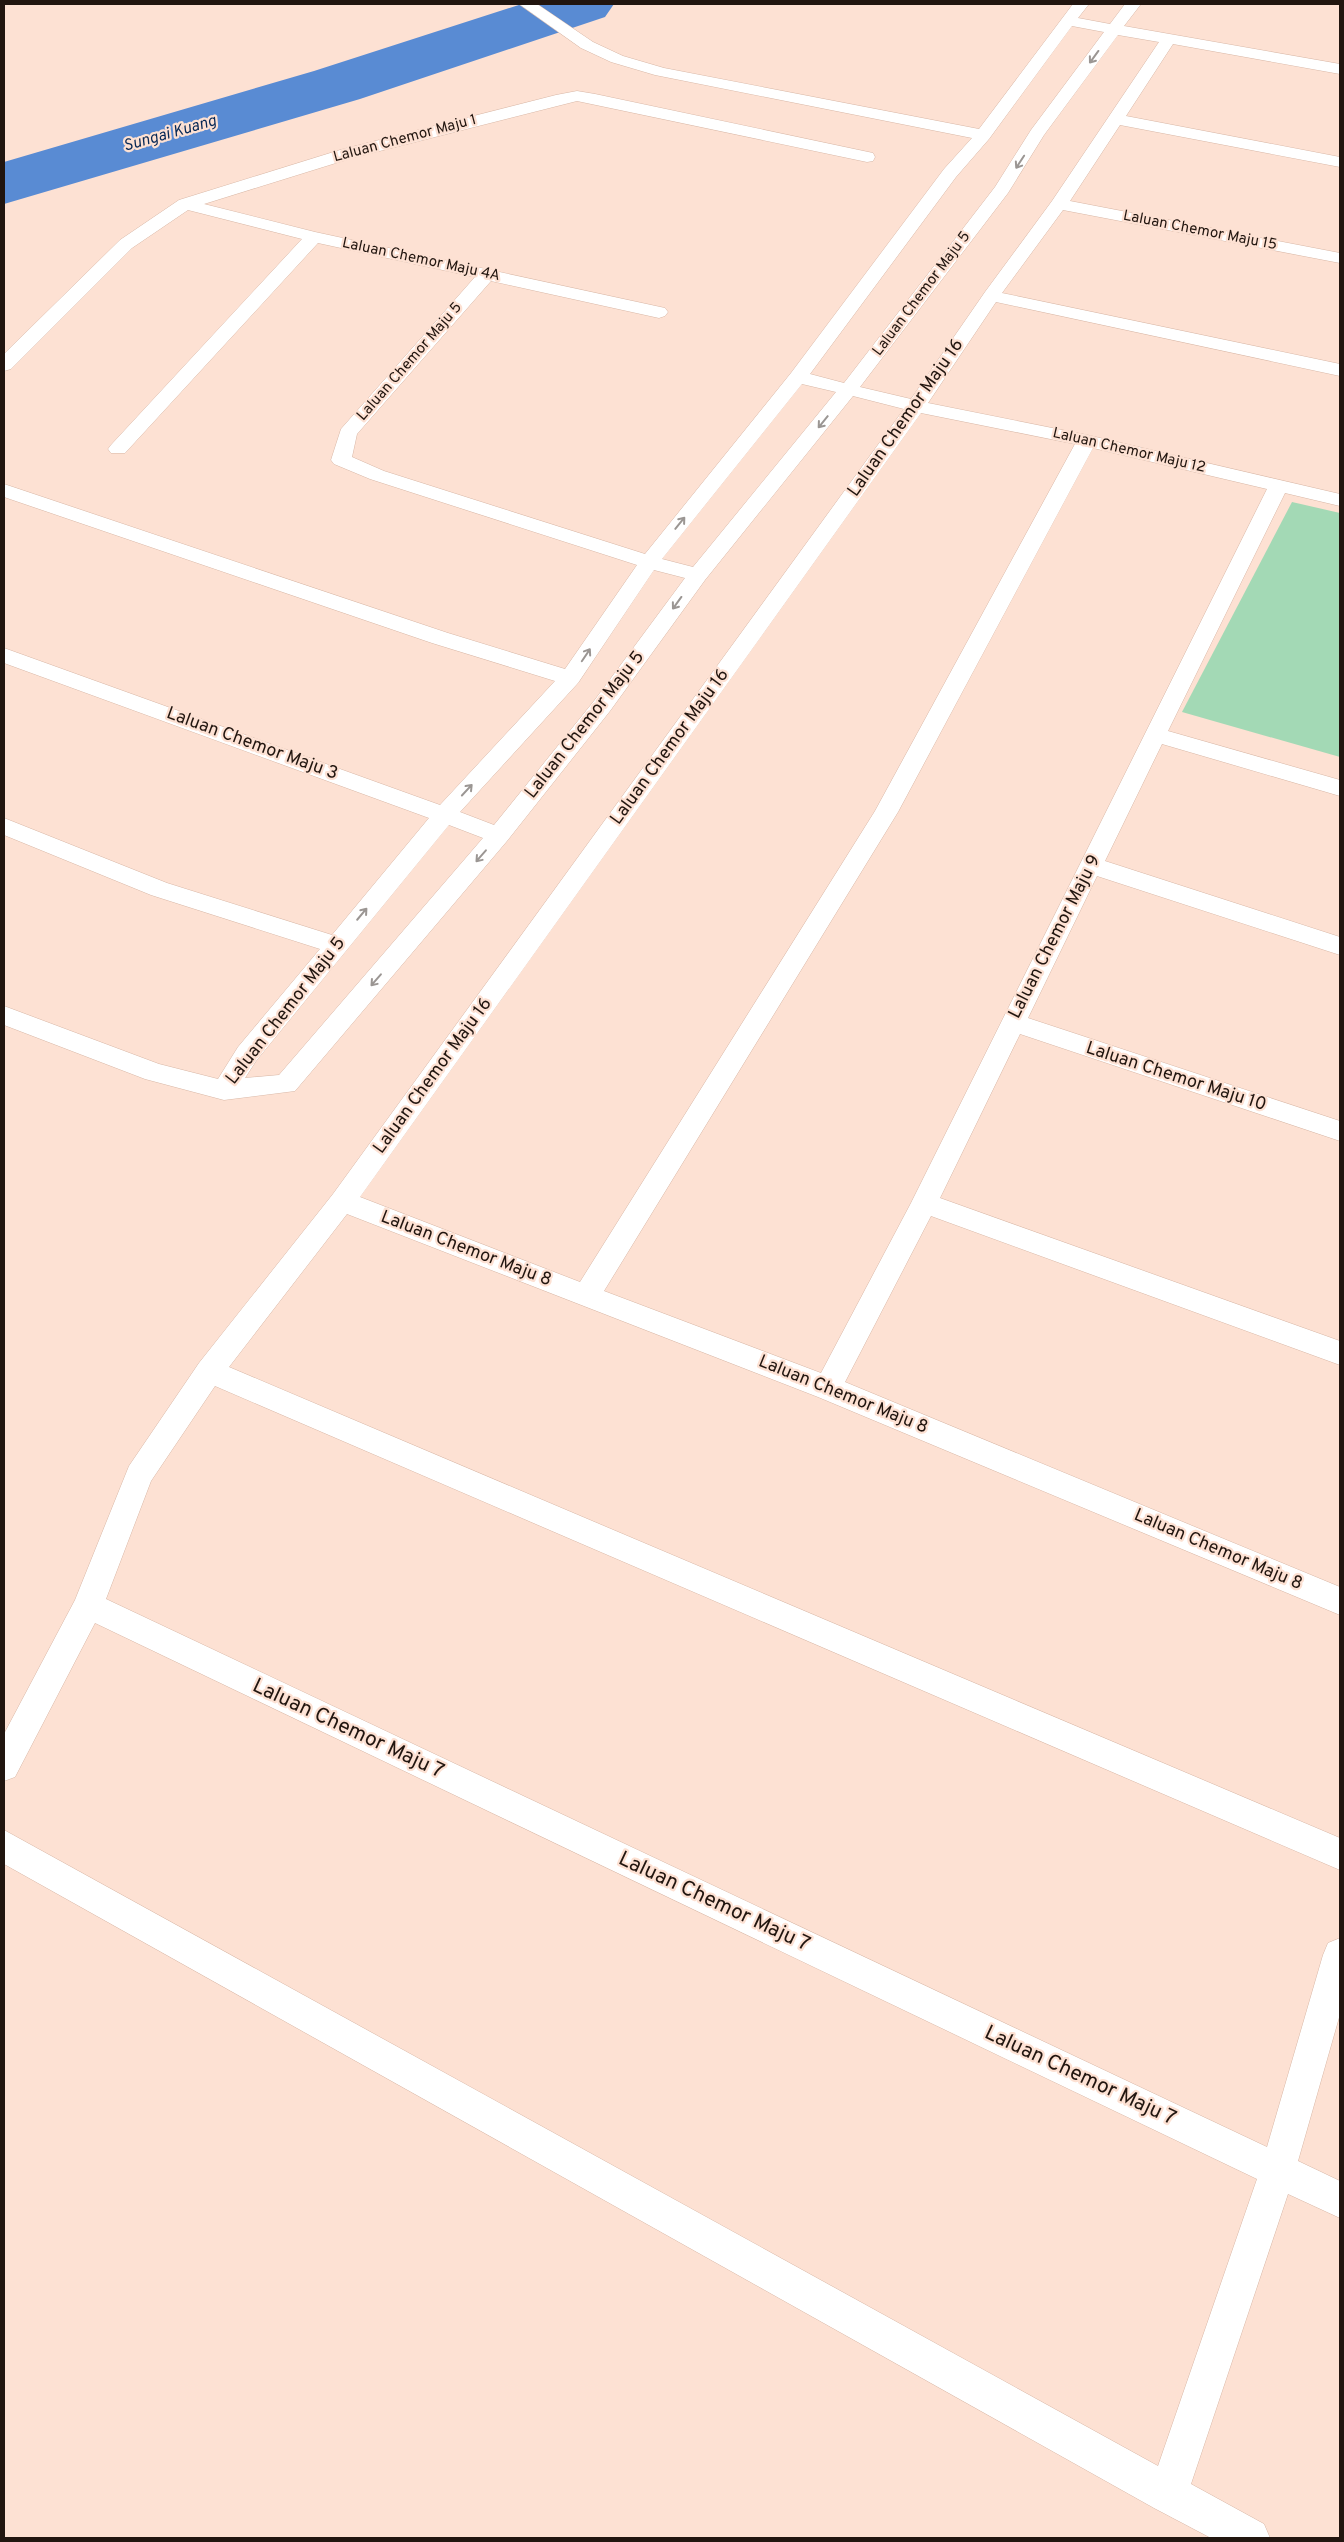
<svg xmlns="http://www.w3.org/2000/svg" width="1344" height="2542" viewBox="0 0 1344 2542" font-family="Overpass,sans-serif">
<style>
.green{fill:#a3d9b5}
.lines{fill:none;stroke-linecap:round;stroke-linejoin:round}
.river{fill:#598bd3;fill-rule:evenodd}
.minor-casing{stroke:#d8b7a6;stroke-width:1}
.minor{fill:#fff;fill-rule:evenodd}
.oneway{stroke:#9b9693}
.labels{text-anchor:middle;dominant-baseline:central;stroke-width:4.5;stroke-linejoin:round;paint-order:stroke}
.far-street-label{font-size:15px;fill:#21150f;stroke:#fde1d3}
.far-water-label{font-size:16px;font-style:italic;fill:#062856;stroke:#fde1d3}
.street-label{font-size:18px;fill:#21150f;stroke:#fde1d3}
.near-street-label{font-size:21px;fill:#21150f;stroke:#fde1d3}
</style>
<rect width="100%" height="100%" fill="#fde1d3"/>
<!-- green -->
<path class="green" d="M1292,502L1340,513V757L1182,712Z"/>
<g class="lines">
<!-- river -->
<path class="river" d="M522,4H614L605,17L360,99L4,204V162L314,71Z"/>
<!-- minor casing -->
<g class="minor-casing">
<path id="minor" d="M519,4H537L593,42L623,56L664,68L979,129L1073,4H1089L1078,18L1110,24L1125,4H1141L1124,26L1340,64V74L1173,44L1126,116L1340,157V167L1120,125L1070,201L1340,253V263L1063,210L1002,293L1340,364V376L996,302L928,403L1087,435L1340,494V506L1285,493L1168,731L1340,780V796L1162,744L1105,861L1340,937V955L1097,876L1028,1018L1340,1121V1141L1020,1034L940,1198L1340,1341V1365L931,1216L845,1382L1340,1587V1615L818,1397L347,1214L229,1367L1340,1838V1870L215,1386L151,1481L106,1599L1267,2147L1323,1955L1328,1943L1340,1938V2014L1298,2161L1340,2181V2218L1288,2194L1191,2484L1264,2524L1270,2538H1211L1154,2508L4,1864V1830L1158,2466L1257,2179L95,1623L15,1777L4,1781V1734L75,1600L129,1466L199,1363L333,1194L904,409L853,396L705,580L610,711L507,841L295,1091L224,1100L145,1079L4,1025V1006L159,1064L218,1079L238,1047L320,949L151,895L4,835V818L167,883L332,935L429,818L4,663V648L440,805L555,681L432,643L4,497V484L448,633L565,669L637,565L370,479L334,464L331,460L341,429L475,277L318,243L125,453H111L108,449L111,445L302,239L188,210L132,248L11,369L4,371V354L120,240L179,200L340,150L556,95L577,91L595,94L873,153L875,157L873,161L867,162L577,101L352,158L204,204L315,232L665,308L668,312L665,316L659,318L491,281L357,434L352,457L384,471L645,554L791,373L944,169L972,138L655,75L611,62L581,48ZM1072,26L1104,32L1031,130L995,187L844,383L810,374L956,177L989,139ZM1118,35L1159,42L1052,201L985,292L911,399L860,387L1008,193L1044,135ZM802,384L836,392L693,567L662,559ZM921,413L1075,444L875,811L580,1282L360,1197ZM1093,448L1267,489L911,1203L821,1373L604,1291L898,812ZM654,570L685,578L594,701L494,825L460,812L578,683ZM449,825L483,838L279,1075L245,1078L256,1061Z"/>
</g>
<!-- minor -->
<use href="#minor" class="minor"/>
</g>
<!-- one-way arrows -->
<defs><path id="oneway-shaft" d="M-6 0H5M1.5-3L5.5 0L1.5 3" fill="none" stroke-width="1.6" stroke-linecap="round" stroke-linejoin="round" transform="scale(1.25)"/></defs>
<g class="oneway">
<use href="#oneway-shaft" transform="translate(1094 57) rotate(126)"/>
<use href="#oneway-shaft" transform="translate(1020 162) rotate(123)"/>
<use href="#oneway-shaft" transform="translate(823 422) rotate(129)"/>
<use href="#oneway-shaft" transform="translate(680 523) rotate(-51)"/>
<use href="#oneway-shaft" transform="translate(677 603) rotate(126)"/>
<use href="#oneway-shaft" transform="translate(586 655) rotate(-56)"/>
<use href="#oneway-shaft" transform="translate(467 790) rotate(-47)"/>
<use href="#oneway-shaft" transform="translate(481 856) rotate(131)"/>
<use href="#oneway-shaft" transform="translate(362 914) rotate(-50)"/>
<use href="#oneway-shaft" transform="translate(376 980) rotate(131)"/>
</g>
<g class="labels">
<!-- far-street labels -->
<g class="far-street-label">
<text transform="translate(405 139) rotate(-15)">Laluan Chemor Maju 1</text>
<text transform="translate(1200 231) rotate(11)">Laluan Chemor Maju 15</text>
<text transform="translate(421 260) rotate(12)">Laluan Chemor Maju 4A</text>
<text transform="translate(922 294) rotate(-53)">Laluan Chemor Maju 5</text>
<text transform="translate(410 362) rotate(-49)">Laluan Chemor Maju 5</text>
<text transform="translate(1129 451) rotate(13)">Laluan Chemor Maju 12</text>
</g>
<!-- far-water labels -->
<g class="far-water-label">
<text transform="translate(170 134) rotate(-16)">Sungai Kuang</text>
</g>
<!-- street labels -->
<g class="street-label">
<text transform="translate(906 418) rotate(-55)">Laluan Chemor Maju 16</text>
<text transform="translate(585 725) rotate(-52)">Laluan Chemor Maju 5</text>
<text transform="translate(252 744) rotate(20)">Laluan Chemor Maju 3</text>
<text transform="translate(670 747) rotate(-54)">Laluan Chemor Maju 16</text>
<text transform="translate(1055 937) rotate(-63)">Laluan Chemor Maju 9</text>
<text transform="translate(286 1011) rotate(-52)">Laluan Chemor Maju 5</text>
<text transform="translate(433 1076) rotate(-54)">Laluan Chemor Maju 16</text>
<text transform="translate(1176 1077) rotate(18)">Laluan Chemor Maju 10</text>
<text transform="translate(466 1249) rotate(21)">Laluan Chemor Maju 8</text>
<text transform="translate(843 1395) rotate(22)">Laluan Chemor Maju 8</text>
<text transform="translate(1218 1550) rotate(23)">Laluan Chemor Maju 8</text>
</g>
<!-- near-street labels -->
<g class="near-street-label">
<text transform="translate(348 1729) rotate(25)">Laluan Chemor Maju 7</text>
<text transform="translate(714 1902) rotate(25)">Laluan Chemor Maju 7</text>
<text transform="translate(1080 2076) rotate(25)">Laluan Chemor Maju 7</text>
</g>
</g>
<!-- border -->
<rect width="1344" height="2542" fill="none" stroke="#21150f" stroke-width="10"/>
</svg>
